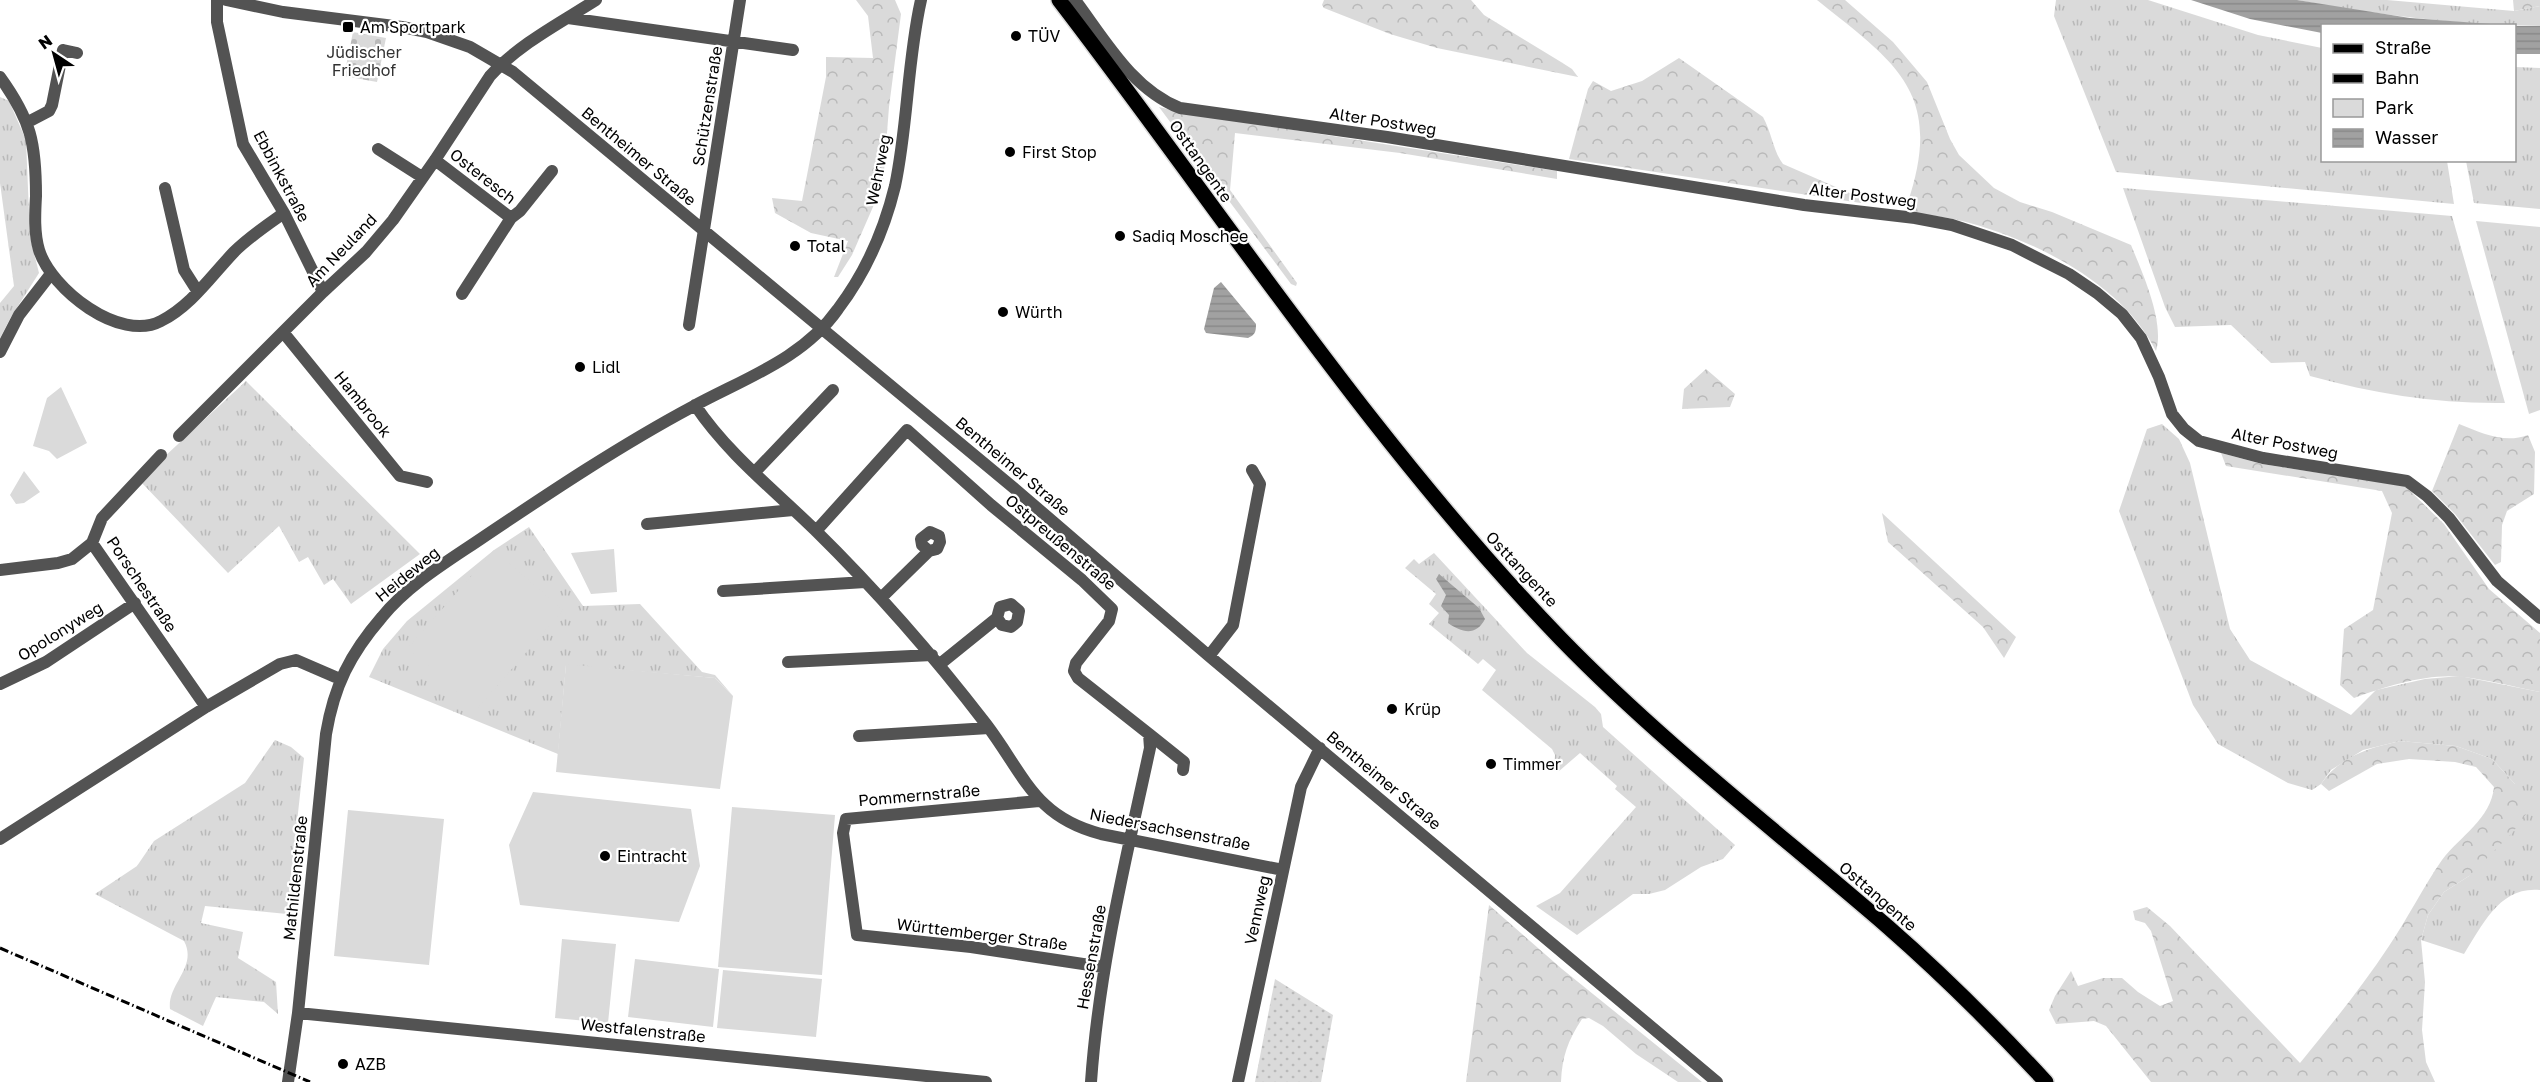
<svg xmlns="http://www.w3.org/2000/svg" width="2540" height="1082" viewBox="0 0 2540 1082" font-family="'Golos Text',sans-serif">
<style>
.grass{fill:url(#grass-tufts)}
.forest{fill:url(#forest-crowns)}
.cemetery{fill:url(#cemetery-stones)}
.park{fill:#dadada}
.garden{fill:url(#garden-dots)}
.water{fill:url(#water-rules)}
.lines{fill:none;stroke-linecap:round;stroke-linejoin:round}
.major-casing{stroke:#dbdbdb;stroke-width:18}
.minor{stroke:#535353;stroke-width:12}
.major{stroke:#000;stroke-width:15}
.rail{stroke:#000;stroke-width:3;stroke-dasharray:9 3 1.5 3;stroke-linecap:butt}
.poi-dot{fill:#000;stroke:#fff;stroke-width:2}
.labels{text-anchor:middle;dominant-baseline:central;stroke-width:4.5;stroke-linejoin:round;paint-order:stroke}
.poi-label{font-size:16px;fill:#000;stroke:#fff;text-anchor:start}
.park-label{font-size:16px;fill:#313131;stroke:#fff}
.street-label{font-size:16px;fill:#000;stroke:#fff}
</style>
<defs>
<pattern id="grass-tufts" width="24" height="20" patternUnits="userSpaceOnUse" patternTransform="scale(1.5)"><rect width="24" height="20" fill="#dadada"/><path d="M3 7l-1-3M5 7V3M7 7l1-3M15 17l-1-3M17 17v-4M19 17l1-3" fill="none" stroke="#b9b9b9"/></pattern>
<pattern id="forest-crowns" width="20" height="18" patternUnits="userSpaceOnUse" patternTransform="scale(1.5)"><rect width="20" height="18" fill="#dadada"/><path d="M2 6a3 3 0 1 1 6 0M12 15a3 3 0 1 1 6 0" fill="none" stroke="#b9b9b9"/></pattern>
<pattern id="cemetery-stones" width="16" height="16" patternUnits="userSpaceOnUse" patternTransform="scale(1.5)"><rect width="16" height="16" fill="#dadada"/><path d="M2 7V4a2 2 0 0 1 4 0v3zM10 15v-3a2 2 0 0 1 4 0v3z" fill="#b9b9b9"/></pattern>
<pattern id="garden-dots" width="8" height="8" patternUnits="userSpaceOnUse" patternTransform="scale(1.5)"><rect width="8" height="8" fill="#dadada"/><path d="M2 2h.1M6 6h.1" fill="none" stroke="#b9b9b9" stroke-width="1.8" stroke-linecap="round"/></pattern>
<pattern id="water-rules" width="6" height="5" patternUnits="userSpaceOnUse" patternTransform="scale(1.5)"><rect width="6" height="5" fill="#a1a1a1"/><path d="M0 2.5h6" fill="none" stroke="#898989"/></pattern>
</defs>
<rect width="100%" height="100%" fill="#fff"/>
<!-- grass -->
<path class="grass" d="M2056,0H2148L2258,35L2322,48V160L2447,161L2454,204L2116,172L2054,16Z
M2297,0H2387L2514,11L2540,6V26C2458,25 2377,15 2297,0Z
M2515,67L2540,68V209L2474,203L2466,161L2514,160Z
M0,97L9,101L26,140L30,237L39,273L11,317L0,338V303L14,286L0,183Z
M2123,188L2452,216L2505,403C2438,404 2375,394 2310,376L2305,362L2271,363L2231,325L2175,327L2165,307Z
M2476,221L2540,227V410L2529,414Z
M246,381L420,554L351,604L333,579L324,585L308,557L299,562L279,526L228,573L141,482L163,458Z
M2162,424L2179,439L2190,463L2230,629L2250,660L2351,715L2376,690L2425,679L2460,676L2540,692V890C2500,886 2483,924 2464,954L2421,940L2428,915L2444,892L2469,876L2515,784L2492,759L2456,746L2400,741L2363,750L2331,770L2321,784L2312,790L2288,783L2218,744L2193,705L2119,511L2147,429Z
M529,527L583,606L640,604L702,672L715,675L733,696L715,678L566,665L558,754L369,677L383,649L407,621L494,550Z
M1434,553L1527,653L1595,707L1601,714L1603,727L1735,845L1723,859L1701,867L1665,890L1649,894H1633L1577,935L1536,906L1560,893L1636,807L1615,789L1617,786L1580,753L1558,772L1554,771L1555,755L1552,749L1482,690L1496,670L1483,659L1478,664L1429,624L1439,613L1429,604L1436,594L1405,568L1414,559L1419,564Z
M275,740L291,747L304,758L287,914L205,906L201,923L243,932L238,958L276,982L278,1014L264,1002L216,997L203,1026L170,1009C167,984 198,967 184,941L95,894L137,866L154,841L245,783Z"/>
<!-- forest -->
<path class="forest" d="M856,0H895L901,14L889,107L883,184L852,255L838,277H834L848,241L811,233L775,213L772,198L802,201L826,77V57L873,58L868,16Z
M1324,0H1471L1484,15L1561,62L1572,69L1578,77L1437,48L1390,34L1324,8L1322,5Z
M1817,0H1845L1893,42L1927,82L1950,139L1959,155L1994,188L2020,202L2052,212L2131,245C2142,272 2165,322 2156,351C2122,283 2033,239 1962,221C1946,217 1928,215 1912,213L1907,205C1945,93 1897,64 1817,0Z
M2513,0H2540V6L2514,11Z
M1679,58L1763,117C1772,133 1773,151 1783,164L1861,198V203L1569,159L1588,89L1593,81L1611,91L1642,81Z
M1159,107L1185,113L1557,171V179L1400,153L1235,133L1230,190L1297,283L1296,286L1291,284Z
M1706,369L1735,394L1730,407L1682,409L1684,389Z
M2459,424C2482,433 2504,444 2528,435L2535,452L2534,494L2507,511L2502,525L2501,562L2495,565L2455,514L2432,491Z
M2221,453L2262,464L2405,486L2444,524L2489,589L2540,633V692C2514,687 2489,680 2463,677C2428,673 2387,686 2354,698L2340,685L2344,629L2373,610L2392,513L2382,491L2226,466Z
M1882,513L2016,637L2004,658L1983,627L1888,542Z
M2400,741L2456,746L2492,759L2515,784L2526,814L2513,832L2469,876L2444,892L2428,915L2421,940L2425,982L2422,1030L2426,1062L2435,1082H2151L2106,1026L2094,1021L2056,1024L2049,1010L2055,996L2071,971L2078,986L2103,978H2122L2138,992L2160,1006L2173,1001L2151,931L2145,923L2135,920L2133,911L2147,907L2170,926L2300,1063C2331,1025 2362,987 2389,946C2408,918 2423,887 2442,860C2460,836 2491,819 2494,787L2476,767L2455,762L2409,759L2377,764L2329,791L2321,784C2340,756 2369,748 2400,741Z
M1489,905L1562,969L1702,1082H1678L1636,1054L1603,1026L1589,1018L1582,1019C1568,1040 1562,1057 1561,1082H1466Z"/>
<!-- cemetery -->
<path class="cemetery" d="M353,32L386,38L377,82L344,76Z"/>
<!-- park -->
<path class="park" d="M61,387L87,443L57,459L49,451L33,446L47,398Z
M24,471L40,492L24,503L16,504L10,495Z
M614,549L617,592L591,594L571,553Z
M494,550L563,610L477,709L408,648Z
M566,664L715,678L733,696L720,789L556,772Z
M533,792L691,809L700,866L679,922L520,905L509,845Z
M732,807L835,815L822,975L718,967Z
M348,810L444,819L429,965L334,956Z
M562,939L616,944L608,1023L555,1018Z
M635,959L719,969L713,1027L628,1017Z
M723,970L822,979L816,1037L717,1028Z"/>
<!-- garden -->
<path class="garden" d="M1275,979L1333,1015L1321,1082H1255Z"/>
<!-- water -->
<path class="water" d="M2191,0H2297L2410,18L2504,25L2322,26V33L2250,19Z
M2514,26H2540V54H2515Z
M1221,282L1256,324C1256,332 1255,335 1248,338L1206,333L1204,329L1214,288Z
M1439,574L1479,608L1485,619C1476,637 1461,632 1448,623L1449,615L1441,606L1446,595L1436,579Z"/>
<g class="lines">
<!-- major casing -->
<g class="major-casing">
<path id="major" d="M1059,0C1224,215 1372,443 1561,639C1662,743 1778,832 1888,927C1944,976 1996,1028 2046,1082"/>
</g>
<!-- minor -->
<path class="minor" d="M217,0V22L243,144L284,213L323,292
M226,0L283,12L402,27L427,32L470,47L513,72L1015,489L1209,656L1717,1082
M1075,0C1105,40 1132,89 1180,108L1387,137L1804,205L1915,218L1952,225L2012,245L2069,274L2097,293L2122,314L2141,338L2159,377L2172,414L2184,429L2199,441L2263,458L2407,481L2427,496L2449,518L2497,581L2540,618
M568,18L793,50
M0,77C31,120 36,143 36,196C35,214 34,233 39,250C51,289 120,343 161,321C191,306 211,276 234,252C249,237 267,225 284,213
M28,122L49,111L52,105L63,50L77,53
M378,149L422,177
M435,160L511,218L462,294
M165,188L184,270L198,292
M511,218L520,211L552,171
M689,325L740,0
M283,332L400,476L427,482
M0,352L19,315L50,275
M695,405C727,453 774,490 815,530C877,591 933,655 986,724C1024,774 1034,817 1101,834L1283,870
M179,436L323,292L366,252L393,220L435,160L490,76C519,44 560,23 596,0
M161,455L102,518L92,543L206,707
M755,472L833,390
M647,524L793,510
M816,531L907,430L991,505L1082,580L1112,609L1109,621L1076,663L1074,671L1078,678L1149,734L1150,748C1126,859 1099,968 1091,1082
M0,570L58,563L72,559L92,543
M723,591L865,582
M881,598L929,551L937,549L940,542L939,536L930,532L921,539L922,545L929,551
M1209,656L1233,625L1260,484L1252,470
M788,662L932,655
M940,664L997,618L1000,607L1011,604L1019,611L1017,622L1011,627L1002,625L997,618
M0,684L46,662L135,603
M1149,734L1184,762L1183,770
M859,736L989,728
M1039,801L846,819L843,833L857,935L971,947L1103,967
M0,839L206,707L280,664L296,660L340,679
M298,1013L986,1082
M288,1082L298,1013L326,734C334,686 350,654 382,617C410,583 450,560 485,536C552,491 621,445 692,407C743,379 803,359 838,309C866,272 884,231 895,186C908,125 907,62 921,0
M1238,1082L1301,787L1320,748"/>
<!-- major -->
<use href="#major" class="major"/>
<!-- rail -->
<path class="rail" d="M0,948L310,1082"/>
</g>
<!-- markers -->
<g class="poi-dot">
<rect x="342" y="21" width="12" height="12" rx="3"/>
<circle cx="1016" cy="36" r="6"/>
<circle cx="1010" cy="152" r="6"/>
<circle cx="1120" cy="236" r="6"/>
<circle cx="795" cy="246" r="6"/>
<circle cx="1003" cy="312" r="6"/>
<circle cx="580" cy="367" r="6"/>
<circle cx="1392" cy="709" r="6"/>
<circle cx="1491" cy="764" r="6"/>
<circle cx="605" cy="856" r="6"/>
<circle cx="343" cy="1064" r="6"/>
</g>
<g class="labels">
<!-- poi labels -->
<g class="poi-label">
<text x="360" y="27">Am Sportpark</text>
<text x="1028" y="36">TÜV</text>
<text x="1022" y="152">First Stop</text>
<text x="1132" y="236">Sadiq Moschee</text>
<text x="807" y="246">Total</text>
<text x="1015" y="312">Würth</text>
<text x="592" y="367">Lidl</text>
<text x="1404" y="709">Krüp</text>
<text x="1503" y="764">Timmer</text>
<text x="617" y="856">Eintracht</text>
<text x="355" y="1064">AZB</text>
</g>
<!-- park labels -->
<g class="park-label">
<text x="364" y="52">Jüdischer<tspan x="364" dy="18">Friedhof</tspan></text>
</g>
<!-- street labels -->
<g class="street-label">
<text transform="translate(707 106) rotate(-81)">Schützenstraße</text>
<text transform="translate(1383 121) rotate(9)">Alter Postweg</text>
<text transform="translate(639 156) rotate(40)">Bentheimer Straße</text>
<text transform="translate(1201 161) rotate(55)">Osttangente</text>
<text transform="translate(878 170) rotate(-79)">Wehrweg</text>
<text transform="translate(282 176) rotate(62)">Ebbinkstraße</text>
<text transform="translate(483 176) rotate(38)">Osteresch</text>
<text transform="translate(1863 195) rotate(7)">Alter Postweg</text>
<text transform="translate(341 250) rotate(-46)">Am Neuland</text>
<text transform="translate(363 404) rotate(51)">Hambrook</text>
<text transform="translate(2285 443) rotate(11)">Alter Postweg</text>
<text transform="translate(1013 466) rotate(40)">Bentheimer Straße</text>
<text transform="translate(1061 542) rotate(40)">Ostpreußenstraße</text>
<text transform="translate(1522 569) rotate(47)">Osttangente</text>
<text transform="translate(407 574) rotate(-39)">Heideweg</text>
<text transform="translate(142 584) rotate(56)">Porschestraße</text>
<text transform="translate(60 631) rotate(-32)">Opolonyweg</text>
<text transform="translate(1384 780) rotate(40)">Bentheimer Straße</text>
<text transform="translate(919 795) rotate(-5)">Pommernstraße</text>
<text transform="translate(1170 829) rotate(11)">Niedersachsenstraße</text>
<text transform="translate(295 878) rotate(-84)">Mathildenstraße</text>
<text transform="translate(1878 896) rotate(41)">Osttangente</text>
<text transform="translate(1257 910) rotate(-78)">Vennweg</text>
<text transform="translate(982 934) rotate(7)">Württemberger Straße</text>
<text transform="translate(1091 957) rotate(-80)">Hessenstraße</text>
<text transform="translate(643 1030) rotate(6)">Westfalenstraße</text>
</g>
</g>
<!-- legend -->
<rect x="2321" y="24" width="195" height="138" fill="#ffffff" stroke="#999999" stroke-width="1.5"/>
<rect x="2333" y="44" width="30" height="9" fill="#000000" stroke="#999999" stroke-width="1.5"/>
<text x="2375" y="54" font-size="18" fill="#000000">Straße</text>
<rect x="2333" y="74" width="30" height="9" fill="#000000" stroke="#999999" stroke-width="1.5"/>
<text x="2375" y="84" font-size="18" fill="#000000">Bahn</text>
<rect x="2333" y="99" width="30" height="18" fill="#dadada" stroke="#999999" stroke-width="1.5"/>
<text x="2375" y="114" font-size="18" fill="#000000">Park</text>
<rect x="2333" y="129" width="30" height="18" fill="url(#water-rules)" stroke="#999999" stroke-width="1.5"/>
<text x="2375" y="144" font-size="18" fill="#000000">Wasser</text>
<!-- north arrow -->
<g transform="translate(54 54) rotate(324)" stroke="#ffffff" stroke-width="4.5" paint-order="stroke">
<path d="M0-4.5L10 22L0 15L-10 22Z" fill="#000000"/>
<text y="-9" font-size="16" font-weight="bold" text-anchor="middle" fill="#000000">N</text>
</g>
</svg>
